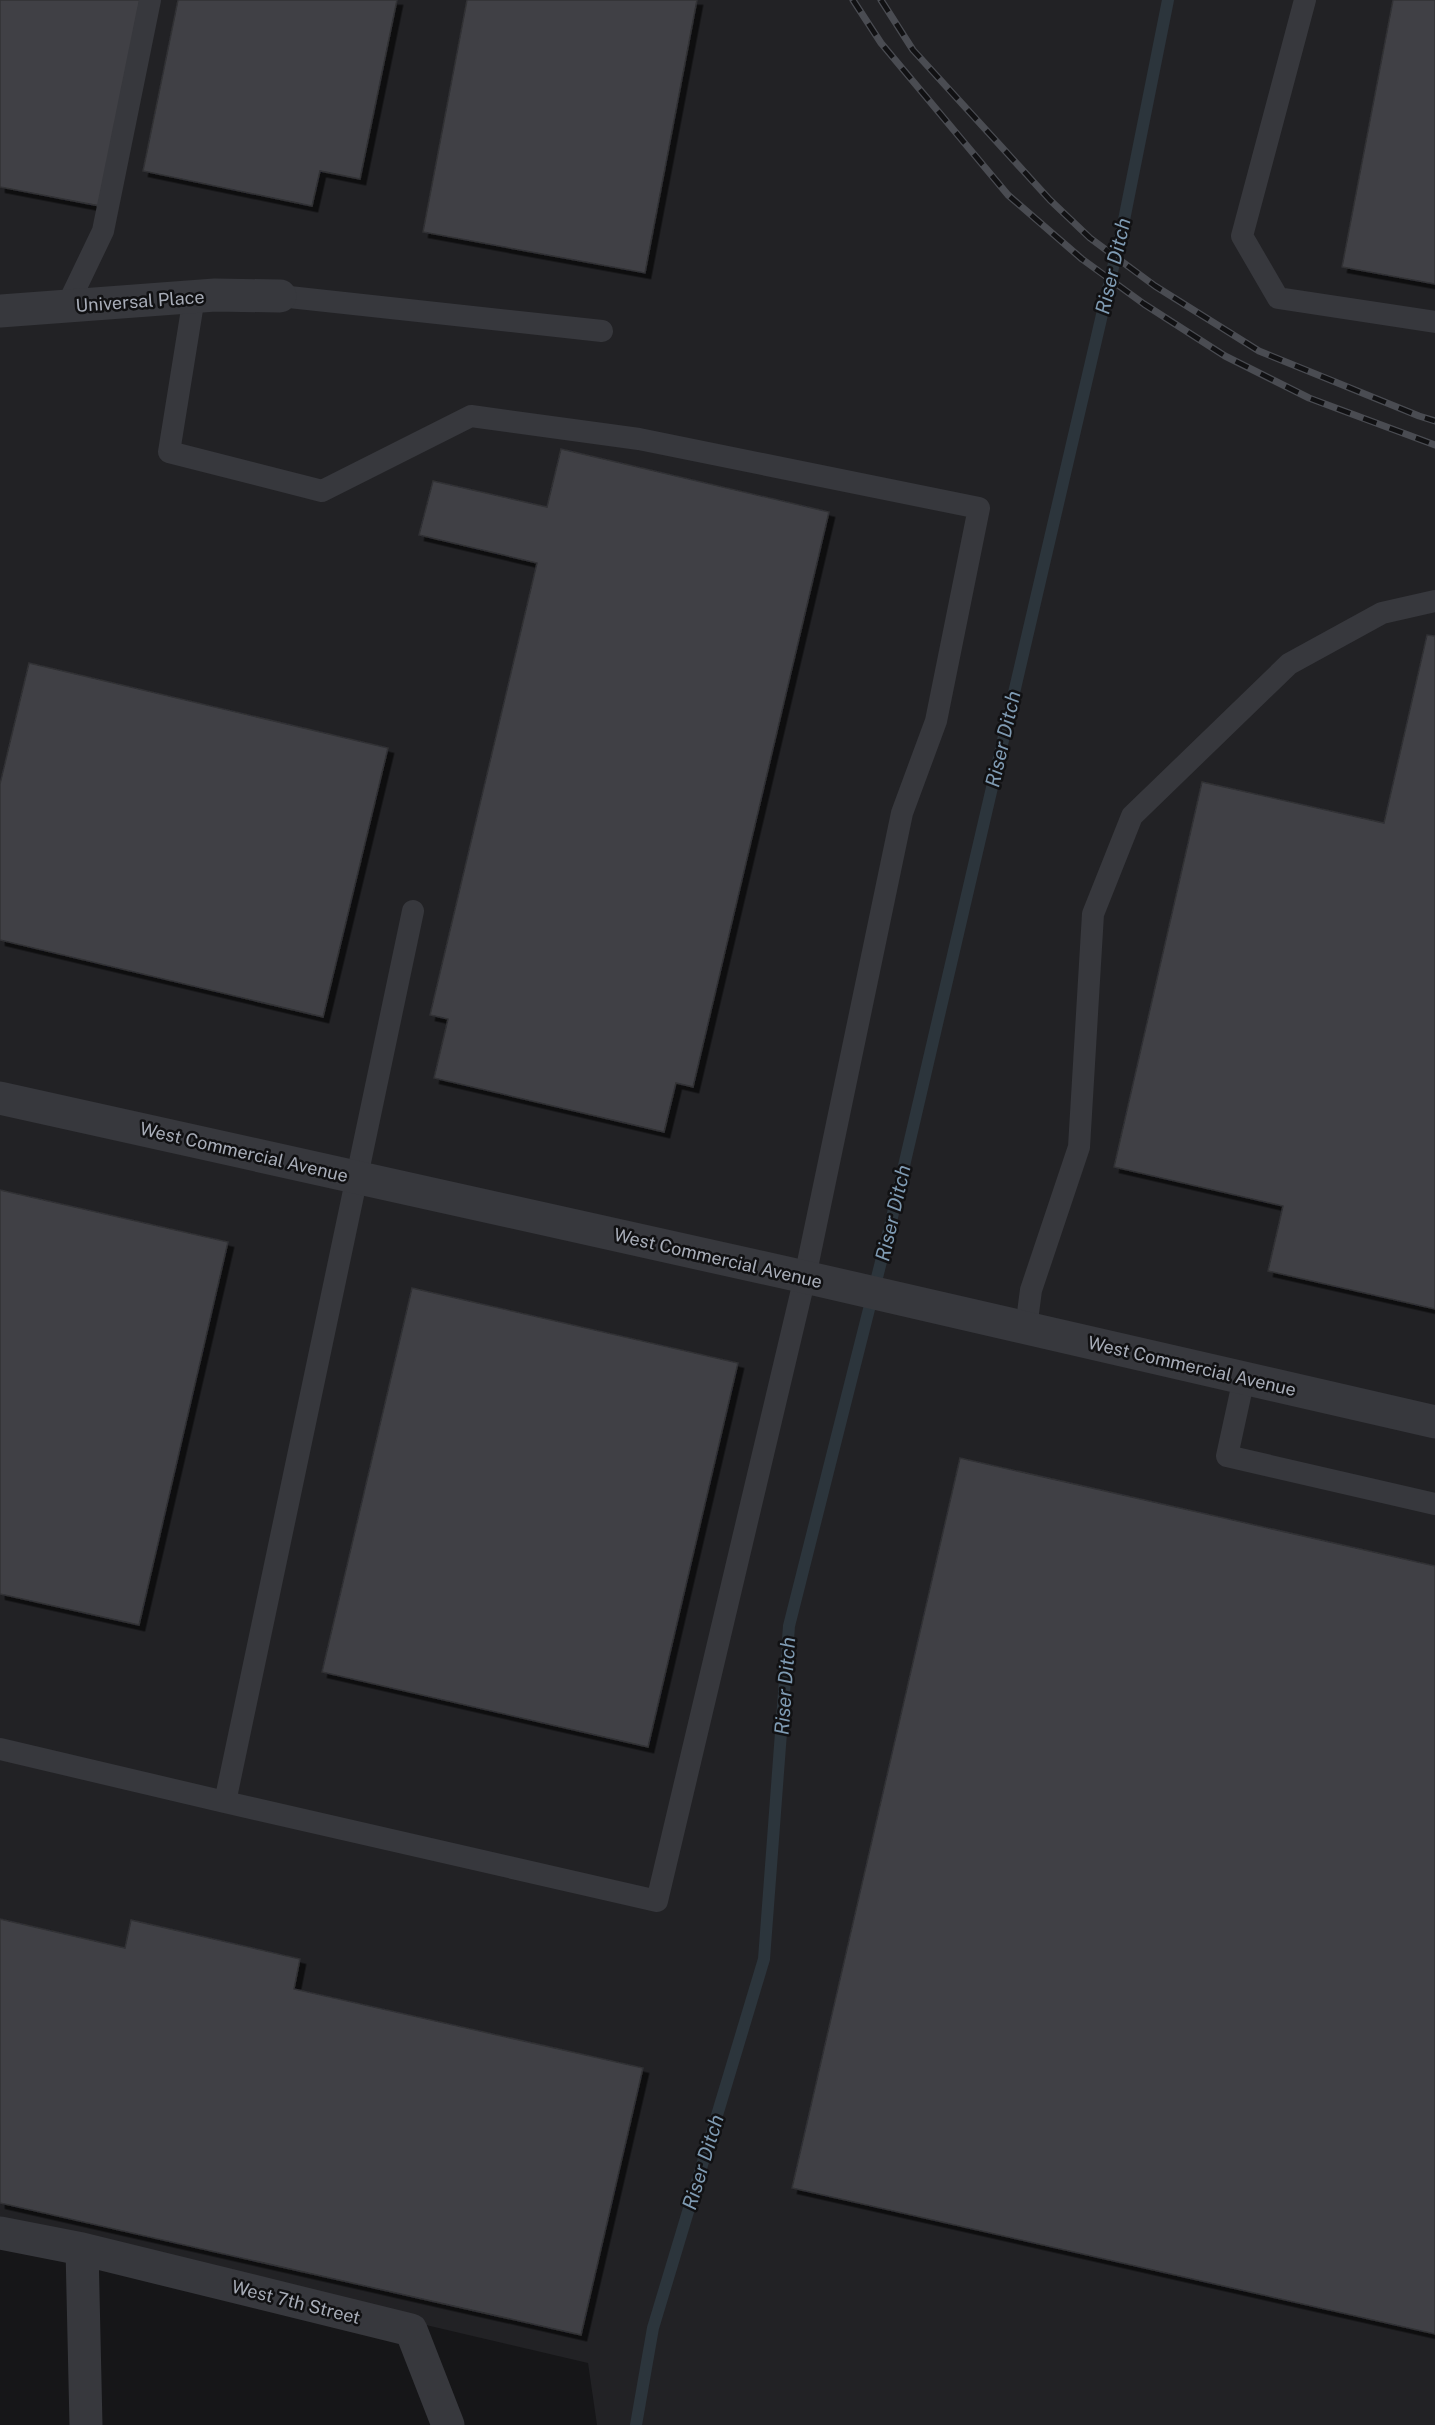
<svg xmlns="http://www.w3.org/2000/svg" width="1435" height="2425" viewBox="0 0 1435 2425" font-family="'Public Sans',sans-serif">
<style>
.built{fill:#222225}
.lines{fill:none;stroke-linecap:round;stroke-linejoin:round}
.stream{stroke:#2c353c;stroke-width:12}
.building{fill:#404145;stroke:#303034;stroke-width:1.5;filter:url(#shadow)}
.service{stroke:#37383d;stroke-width:22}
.minor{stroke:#37383d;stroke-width:33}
.rail-casing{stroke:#4a4c52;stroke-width:7}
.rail{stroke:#111113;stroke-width:4.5;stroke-dasharray:14;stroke-linecap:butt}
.labels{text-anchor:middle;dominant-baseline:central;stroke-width:5;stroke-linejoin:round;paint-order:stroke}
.street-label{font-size:18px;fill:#a8adb8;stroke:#111113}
.water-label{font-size:20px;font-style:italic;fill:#7f9bb3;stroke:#111113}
</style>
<defs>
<filter id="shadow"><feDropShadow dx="5.5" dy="5.5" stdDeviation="0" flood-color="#0009"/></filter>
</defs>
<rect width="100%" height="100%" fill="#161618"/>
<!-- built -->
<path class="built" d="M0,0H1435V2425H597L588,2363L0,2225Z"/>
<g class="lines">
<!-- stream -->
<path class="stream" d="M636,2425L653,2328L764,1959L789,1626L890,1226L1124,220L1168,0"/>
</g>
<!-- building -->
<path class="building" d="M0,0H140L100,206L0,187Z
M178,0H397L360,179L320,171L312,206L143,171Z
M467,0H697L645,273L423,232Z
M1393,0H1435V284L1342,267Z
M561,449L829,512L693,1087L676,1083L664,1132L434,1078L448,1019L430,1015L537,563L419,535L433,481L547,507Z
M1427,635L1435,636V1309L1268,1271L1283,1206L1114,1167L1202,782L1384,823Z
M29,663L388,748L323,1017L0,940V784Z
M0,1190L228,1242L139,1625L0,1594Z
M412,1288L738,1363L648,1747L322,1672Z
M960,1458L1435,1566V2334L792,2188Z
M0,1919L125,1948L131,1920L300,1959L294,1989L643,2068L581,2335L0,2203Z"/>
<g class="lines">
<!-- service -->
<path class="service" d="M1305,0L1242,236L1278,298L1435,322
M280,296L602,331
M194,297L169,452L322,491L471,416L639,439L979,508L936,721L902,813L805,1277L657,1901L225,1802
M67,306L103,231L150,0
M1026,1328L1031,1290L1079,1147L1093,914L1132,816L1289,664L1382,613L1435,601
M1244,1378L1227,1456L1435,1504
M0,1749L225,1802L413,911"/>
<!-- minor -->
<path class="minor" d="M0,311L215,295L280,296
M0,1098L805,1277L1435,1422
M0,2233L82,2249L411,2330L448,2425
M82,2249L86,2425"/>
<!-- rail casing -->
<g class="rail-casing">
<path id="rail" d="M853,0L881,43L1008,195L1082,259L1144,304L1225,356L1309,398L1435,445
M881,0L913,50L1050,200L1090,238L1155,286L1259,351L1419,416L1435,421"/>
</g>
<!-- rail -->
<use href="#rail" class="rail"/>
</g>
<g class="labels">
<!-- street labels -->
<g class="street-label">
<text transform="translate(140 301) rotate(-4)">Universal Place</text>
<text transform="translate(244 1152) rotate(13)">West Commercial Avenue</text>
<text transform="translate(718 1258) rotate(13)">West Commercial Avenue</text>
<text transform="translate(1192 1366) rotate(13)">West Commercial Avenue</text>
<text transform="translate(296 2302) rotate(14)">West 7th Street</text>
</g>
<!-- water labels -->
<g class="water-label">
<text transform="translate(1113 266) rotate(-77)">Riser Ditch</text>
<text transform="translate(1003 739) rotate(-77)">Riser Ditch</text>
<text transform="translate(893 1213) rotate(-77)">Riser Ditch</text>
<text transform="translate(785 1686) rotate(-86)">Riser Ditch</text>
<text transform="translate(703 2162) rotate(-73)">Riser Ditch</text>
</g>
</g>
</svg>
